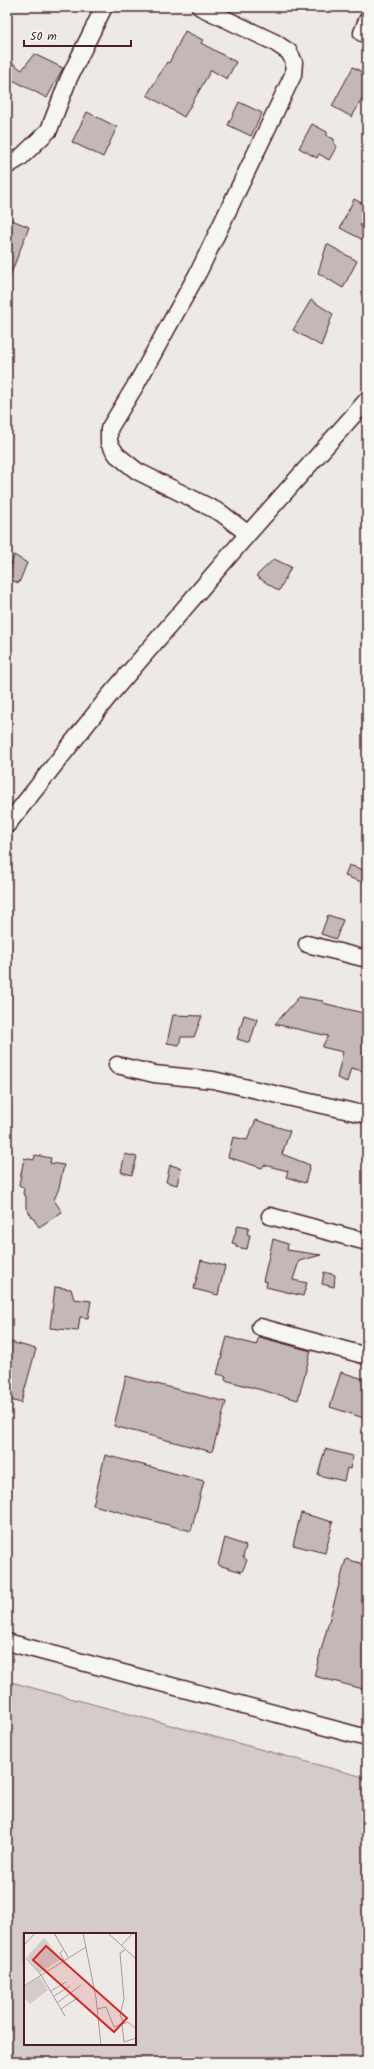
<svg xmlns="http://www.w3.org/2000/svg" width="374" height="2069" viewBox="0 0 374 2069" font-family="Kalam,sans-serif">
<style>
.green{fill:#d4cbca;stroke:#8f757a;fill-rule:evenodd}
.building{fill:#c4b7b7;stroke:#4a1f2b}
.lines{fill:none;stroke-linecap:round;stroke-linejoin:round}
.minor-casing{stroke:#4a1f2b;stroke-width:19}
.minor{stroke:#f6f6f2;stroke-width:16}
.inset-road{fill:none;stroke:#ab989b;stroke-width:1}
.view{fill:#d62828;fill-opacity:0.15;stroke:#d62828;stroke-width:2}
.inset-edge{fill:none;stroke:#4a1f2b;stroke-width:2}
</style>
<rect width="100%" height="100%" fill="#ece9e6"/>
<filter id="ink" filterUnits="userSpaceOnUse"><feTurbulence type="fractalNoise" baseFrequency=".025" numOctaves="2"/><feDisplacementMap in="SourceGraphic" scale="8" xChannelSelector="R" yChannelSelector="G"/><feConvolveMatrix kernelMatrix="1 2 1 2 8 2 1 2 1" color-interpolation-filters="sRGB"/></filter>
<g filter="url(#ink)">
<!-- green -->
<path class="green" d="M7,1681L367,1778V2062H7ZM25,1934H135V2044H25Z"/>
<!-- building -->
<path class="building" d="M185,31L203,40L201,43L236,62L227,79L211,70L184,117L147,95L167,62L169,63Z
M34,54L63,68L47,98L7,77V59L22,70Z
M353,67L367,75V90L352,117L332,106Z
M239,102L262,113L251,136L228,125Z
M87,112L117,127L103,157L72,142Z
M312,124L327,132V136L334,139V144L337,146L329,160L319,154L317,158L299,148Z
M354,199L367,206V213L360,226L367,229V242L340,228Z
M7,218L29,227L8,281L7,280Z
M327,244L357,261L343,288L318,273Z
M311,300L333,314L321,346L293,330Z
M14,555L27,563L19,583L7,579Z
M274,559L291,567L279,591L256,576Z
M349,865L367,871V884L345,876Z
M328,915L343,920L336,939L321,934Z
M299,997L323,1001V1003L367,1014V1072L351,1068L347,1082L337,1078L343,1052L322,1047L328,1036L275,1024Z
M173,1015L202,1016L194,1037H181L179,1045L167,1043Z
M244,1015L257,1019L250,1043L237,1039Z
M256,1120L290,1131L282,1154L310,1165L305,1183L286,1177L288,1171L264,1165L262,1168L228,1157L233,1137L247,1140Z
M125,1154L137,1157L132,1175L121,1172Z
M35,1155L51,1158L50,1163L64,1165L59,1188L54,1200L62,1212L39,1227L26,1208V1196L23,1194L24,1188L19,1185L24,1158L34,1160Z
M170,1165L181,1168L177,1185L166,1182Z
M238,1225L249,1227L247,1234L250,1235L247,1249L236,1247V1244L232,1243Z
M273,1239L288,1244L287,1250L321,1255L299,1261L293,1280L307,1283L303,1296L266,1287L267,1282L263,1281Z
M201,1260L225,1266L218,1295L194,1289Z
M324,1272L335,1275L334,1287L322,1284Z
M55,1287L71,1289L74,1299L91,1301L88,1318L80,1317L78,1331L50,1328Z
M227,1337L256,1345L259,1337L311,1351L298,1400L225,1380L226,1376L217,1374Z
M7,1341L36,1349L21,1403L7,1399Z
M341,1372L367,1380V1419L330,1407Z
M126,1376L226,1402L212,1452L114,1426Z
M325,1449L353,1456L350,1469L347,1468L344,1481L318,1475Z
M105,1455L204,1481L191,1531L93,1505Z
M301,1513L333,1522L325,1553L293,1545Z
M225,1538L246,1546L243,1557L247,1560L242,1572L218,1565Z
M346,1559L367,1565V1690L314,1676Z"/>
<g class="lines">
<!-- minor casing -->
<g class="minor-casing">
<path id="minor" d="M200,7L274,42L289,52L294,62L293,75L199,271L137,383L109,429V443L117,455L137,471L221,513L248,534
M362,33L367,20
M7,166L20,158L49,130L69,78L104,7
M7,825L109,696L248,534L367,400
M307,944L367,959
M117,1065L154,1074L213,1080L367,1115
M270,1216L367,1242
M260,1327L367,1356
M7,1642L367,1738"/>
</g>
<!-- minor -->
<use href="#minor" class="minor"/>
</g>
</g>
<!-- overview -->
<g transform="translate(24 1933)">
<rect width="112" height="112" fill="#ece9e6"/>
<path d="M20,5L37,26L16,40L3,24ZM16,44L24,57L6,71L0,65V54Z" fill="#d4cbca"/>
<path class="inset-road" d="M30,0L44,24M59,0L72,65L77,112M84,0L112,26M0,12L11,0M97,13L109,0M39,17L36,20L40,27M2,25L17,42L41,83M0,53L62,14M27,58L42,49M30,63L46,53M33,70L57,52M37,76L55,64M73,76L82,74L90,94L104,89L112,96M98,91L100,109L112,105M100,91L96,82L100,66L96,20L101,17"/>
<path class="view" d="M22,13L103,85L90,99L9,27Z"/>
<rect width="112" height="112" class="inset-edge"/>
</g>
<!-- margin -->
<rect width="374" height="2069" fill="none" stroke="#f6f6f2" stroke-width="24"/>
<rect x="12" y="12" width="350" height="2045" fill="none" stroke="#4a1f2b" stroke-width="1.5" filter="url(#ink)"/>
<!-- scale -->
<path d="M24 40v6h107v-6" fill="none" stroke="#4a1f2b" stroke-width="2"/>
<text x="30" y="40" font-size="12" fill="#4a1f2b" stroke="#f6f6f2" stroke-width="3" paint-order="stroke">50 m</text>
</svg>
